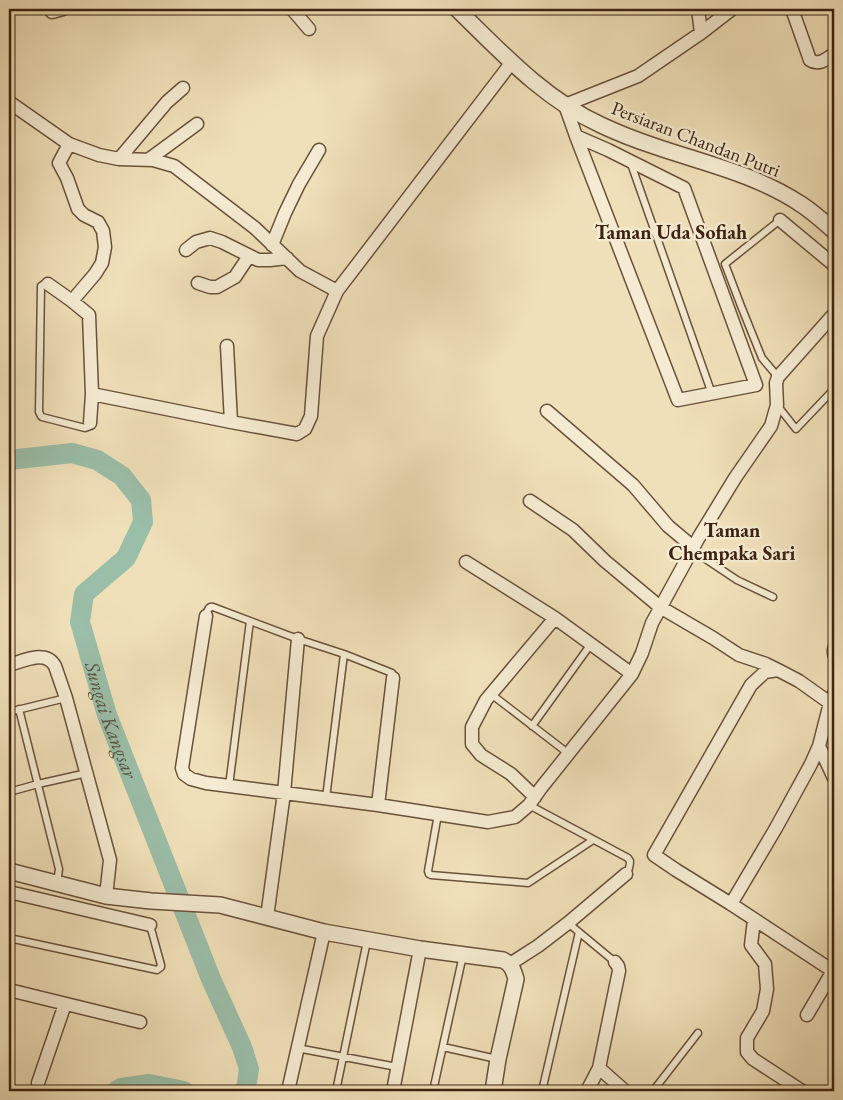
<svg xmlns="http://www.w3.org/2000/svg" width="843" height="1100" viewBox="0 0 843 1100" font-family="'EB Garamond',serif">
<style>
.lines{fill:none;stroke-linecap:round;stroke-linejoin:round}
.river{stroke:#9bbea9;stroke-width:20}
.service-casing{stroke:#69523b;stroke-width:9}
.minor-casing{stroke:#69523b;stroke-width:15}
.tertiary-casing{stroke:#69523b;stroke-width:18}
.service{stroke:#f5ebd2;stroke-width:6}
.minor{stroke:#f5ebd2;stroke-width:12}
.tertiary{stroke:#f5ebd2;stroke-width:15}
.labels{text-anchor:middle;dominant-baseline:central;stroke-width:5;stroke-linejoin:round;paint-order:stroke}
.street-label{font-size:19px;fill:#3c2311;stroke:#f5ebd2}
.neighbourhood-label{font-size:20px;font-weight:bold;fill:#3c2311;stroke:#f5ebd2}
.water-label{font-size:20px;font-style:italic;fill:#58523f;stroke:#f5ebd2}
</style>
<rect width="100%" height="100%" fill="#f0e0b9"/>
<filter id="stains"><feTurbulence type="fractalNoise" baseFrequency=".004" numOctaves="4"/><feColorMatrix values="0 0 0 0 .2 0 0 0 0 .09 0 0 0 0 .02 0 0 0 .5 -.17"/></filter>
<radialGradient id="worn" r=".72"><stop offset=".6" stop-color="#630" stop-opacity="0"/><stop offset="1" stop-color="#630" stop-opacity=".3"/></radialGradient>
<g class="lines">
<!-- river -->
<g class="river">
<path id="s1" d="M9,460L72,453L97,460L122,476L141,500L143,522L126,558L84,594L80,622L107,715L211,979L242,1047L249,1069L246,1089L243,1091"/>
<path d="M116,1091L121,1088L149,1084L184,1091"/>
</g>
<!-- service casing -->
<g class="service-casing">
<path id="service" d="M630,161L712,394
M48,284H44L41,286L39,412L41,416L42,417L85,428L88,427L90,423
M778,377L762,358L741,306L725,264L780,220
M777,405L796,429L834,389
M692,550L737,580L773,597
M206,616C207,612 208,606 213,607L298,639L344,654L387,671L392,673L393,678
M834,640C832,646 828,654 834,659
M491,694L569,754
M19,709L59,869L57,883
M9,712L66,698
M532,726L591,644
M229,786L250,621
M9,792L38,784L87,773
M326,798L344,654
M529,805L628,858L630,861C630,866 629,870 626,874
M438,814L428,871L429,874L431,875L528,883L593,840
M568,923L615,962
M9,938L157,970L161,967V965L150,925
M443,1047L497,1059
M297,1048L397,1067
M336,1091L367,941
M433,1091L463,955
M542,1091L579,932
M653,1091L698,1033"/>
</g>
<!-- minor casing -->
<g class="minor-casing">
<path id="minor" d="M292,9L309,29
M698,9L701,33
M792,9L810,60C819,66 826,59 834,54
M52,12L63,9
M9,102L69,144L99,155L119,159L153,160L174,166L255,228L300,271L337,291
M576,136L608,150L684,188L756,385L678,400L576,136L565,105L638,76L701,33L732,9
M69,144L59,163L67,178L78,209L84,215L98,222L103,231L105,247L102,263L95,274L72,301
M119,159L167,102L183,88
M148,160L197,124
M780,220L834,265
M272,245L285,213L299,184L319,150
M186,250L196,242L210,238L222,242L258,260H270L287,258
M198,283L210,287H217L235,277L249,256
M48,284L72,301L89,315L92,394L90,423
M227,346L231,422
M92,394L231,422L297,434L305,429L311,416L317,336L337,291L512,62
M547,411L633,485L668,526L693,547
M530,501L573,530L605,561L660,607L713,638L739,655L766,664L778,670
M466,562L555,618L632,674
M206,616L182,768L184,774L191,779L206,783L378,805L488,822L515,817L529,805L541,788L632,674L642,653L652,623L699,537L735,478L771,426L777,405L776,383L778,377L834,314
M9,665C23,661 46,649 55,666L66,698L110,860L106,896
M830,703L799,681L778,670L765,672L751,685L654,855L676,870L731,904L833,971
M819,746L834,778
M535,797L511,774L481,755L472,744V727L486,700L555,618
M378,805L393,678
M9,892L150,925
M731,904L776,828L811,764L819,746L830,703L834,694
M267,917L284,793L298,639
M754,920L751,945L765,964L767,989L763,1011L747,1038V1052L753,1059L802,1091
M510,964L538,946L568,923L626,874
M9,990L140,1022
M807,1015L834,969
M599,1068L625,1091
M38,1083L65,1004
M288,1091L324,932
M393,1091L420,949
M587,1091L599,1068L619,971L618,966L615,962
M833,1091L834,1090"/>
</g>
<!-- tertiary casing -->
<g class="tertiary-casing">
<path id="tertiary" d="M457,9C501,52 544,99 601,125C618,133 636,140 654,146C703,163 755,174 799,203C812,211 823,221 834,231
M9,871L106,896L151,901L220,905L324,932L420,949L503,960C512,965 513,969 516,979L498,1059L493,1091"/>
</g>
<!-- service -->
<use href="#service" class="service"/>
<!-- minor -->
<use href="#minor" class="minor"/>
<!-- tertiary -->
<use href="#tertiary" class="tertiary"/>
</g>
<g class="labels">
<!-- street labels -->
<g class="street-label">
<text transform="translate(696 139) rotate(21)">Persiaran Chandan Putri</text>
</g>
<!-- neighbourhood labels -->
<g class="neighbourhood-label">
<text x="671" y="232">Taman Uda Sofiah</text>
<text x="732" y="530">Taman<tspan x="732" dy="23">Chempaka Sari</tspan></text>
</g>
<!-- water labels -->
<g class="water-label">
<text stroke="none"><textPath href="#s1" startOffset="398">Sungai Kangsar</textPath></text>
</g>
</g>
<!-- margin -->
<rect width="843" height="1100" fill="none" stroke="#f0e0b9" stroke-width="30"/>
<rect x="10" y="10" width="823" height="1080" fill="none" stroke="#3c2311" stroke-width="2.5"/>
<rect x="15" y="15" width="813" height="1070" fill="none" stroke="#3c2311"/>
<rect width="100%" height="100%" filter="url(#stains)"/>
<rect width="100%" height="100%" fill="url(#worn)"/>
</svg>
